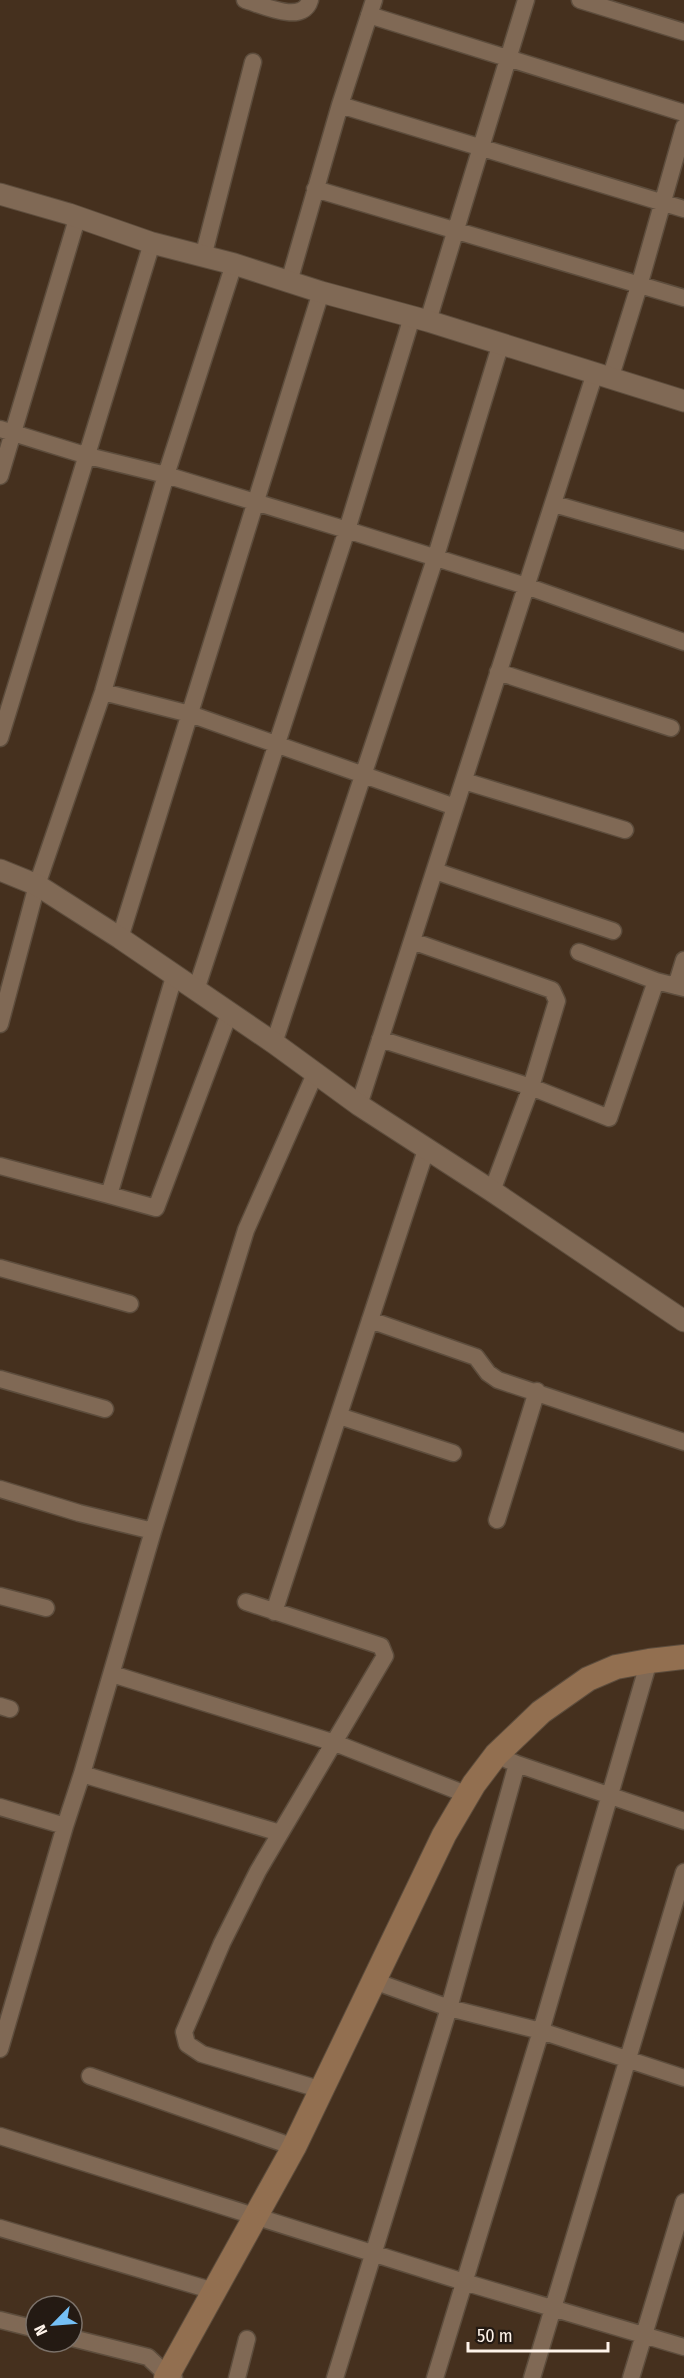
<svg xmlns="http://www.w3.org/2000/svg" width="684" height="2378" viewBox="0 0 684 2378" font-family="'Fira Sans Condensed',sans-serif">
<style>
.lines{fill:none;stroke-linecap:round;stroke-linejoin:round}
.minor-casing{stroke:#5d4d3d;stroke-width:19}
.tertiary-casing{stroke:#5d4d3d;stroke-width:23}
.secondary-casing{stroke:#5d4d3d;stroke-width:26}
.minor{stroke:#806955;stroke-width:16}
.tertiary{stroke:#806955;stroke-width:21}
.secondary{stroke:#926f50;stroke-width:24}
</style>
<rect width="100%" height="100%" fill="#45301e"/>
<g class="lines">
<!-- minor casing -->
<g class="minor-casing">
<path id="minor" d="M245,0C262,5 303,25 310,0
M580,0L684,32
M369,15L684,113
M340,105L684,209
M315,189L684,298
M203,257L253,62
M289,282L340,105L374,0
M428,321L526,0
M610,379L639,286L684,127
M0,429L88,456L166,475L347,530L526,586L684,642
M0,476L77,219
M554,504L684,541
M498,672L671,728
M103,692L190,714L455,807
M0,738L152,243
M464,781L625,830
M435,871L613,931
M120,938L321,292
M412,941L552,990L557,1001L531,1087L492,1191
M579,952L656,981
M676,986L684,960
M196,990L347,530L412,317
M0,1024L37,885L103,692L166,475L234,264
M380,1039L531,1087L609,1118L656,981L684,988
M274,1043L435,559L501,343
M359,1105L595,373
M0,1166L109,1195L174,977
M109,1195L156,1208L229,1014
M0,1268L130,1304
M370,1320L476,1357L488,1373L498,1380L684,1442
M0,1379L105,1409
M339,1416L453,1453
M0,1489L79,1513L153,1531
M497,1520L537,1391
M0,1596L46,1608
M246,1602L381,1646L385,1656L258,1871L222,1943L184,2032L187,2044L202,2054L322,2090
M274,1612L426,1150
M112,1674L335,1743L468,1795
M0,1706L10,1709
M517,1764L684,1821
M82,1774L280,1833
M0,1807L65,1826
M374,1981L449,2008L541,2031L684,2078
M0,2049L65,1826L82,1774L153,1531L246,1230L315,1074
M90,2076L294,2147
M0,2136L464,2282L684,2347
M0,2228L214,2291
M0,2320L36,2329
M72,2338L148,2357L167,2375L174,2378
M237,2378L247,2339
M335,2378L449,2008L517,1764L496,1755
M435,2378L541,2031L649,1661
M532,2378L684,1872
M631,2378L684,2202"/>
</g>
<!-- tertiary casing -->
<g class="tertiary-casing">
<path id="tertiary" d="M0,194L69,214L152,243L234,264L321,292L428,321L684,401
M0,870L37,885L120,938L274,1043L359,1105L492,1191L684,1321"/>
</g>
<!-- secondary casing -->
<g class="secondary-casing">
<path id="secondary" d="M166,2378L294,2147L444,1835L474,1784L496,1755L541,1712L588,1679L616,1667L649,1661L684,1657"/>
</g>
<!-- minor -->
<use href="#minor" class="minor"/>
<!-- tertiary -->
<use href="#tertiary" class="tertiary"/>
<!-- secondary -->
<use href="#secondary" class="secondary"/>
</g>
<!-- north arrow -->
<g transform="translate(54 2324) rotate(245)"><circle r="28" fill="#241a13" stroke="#7b7169" stroke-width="1.5"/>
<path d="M0-4.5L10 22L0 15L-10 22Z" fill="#75c0f6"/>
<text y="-9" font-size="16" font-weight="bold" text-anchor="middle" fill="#fef3ea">N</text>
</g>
<!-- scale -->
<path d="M468 2342v9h140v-9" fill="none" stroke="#fef3ea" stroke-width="3"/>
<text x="477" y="2342" font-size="18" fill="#fef3ea" stroke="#241a13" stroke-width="4.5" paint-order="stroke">50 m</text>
</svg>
